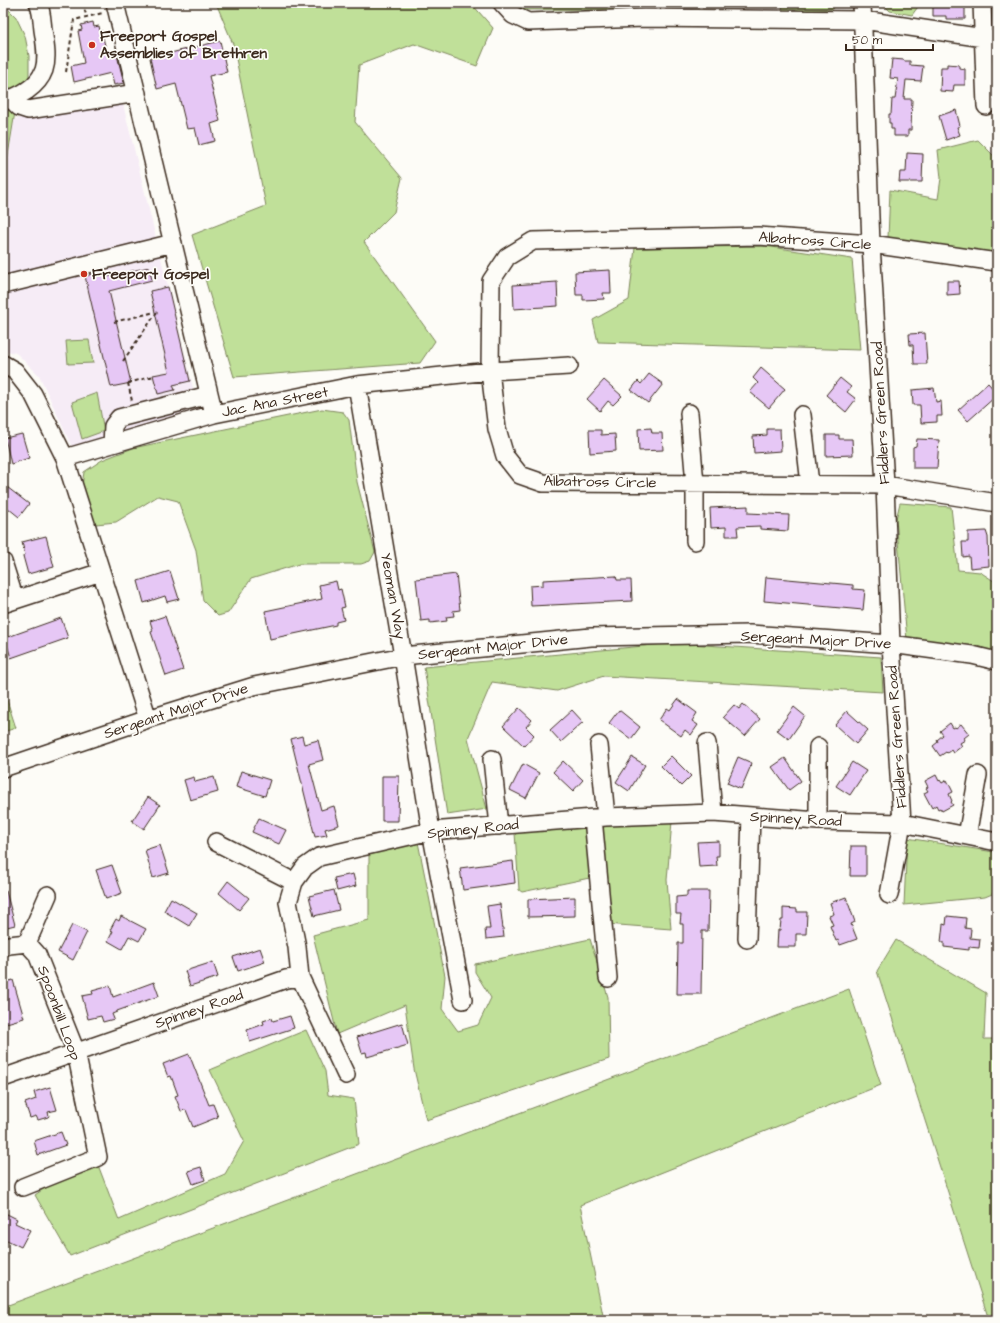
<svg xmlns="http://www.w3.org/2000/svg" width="1000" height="1323" viewBox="0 0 1000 1323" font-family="'Architects Daughter',sans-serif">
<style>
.built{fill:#f6ecf6}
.green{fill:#c0e099;stroke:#7e855c}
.building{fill:#e6c7f5;stroke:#3b2a1e}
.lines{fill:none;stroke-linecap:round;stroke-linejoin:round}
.minor-casing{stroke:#3b2a1e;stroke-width:20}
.path{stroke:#3b2a1e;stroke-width:2;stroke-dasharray:4 3;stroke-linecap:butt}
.minor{stroke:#fdfcf7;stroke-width:17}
.poi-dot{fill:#c8321e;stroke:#fdfcf7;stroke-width:1.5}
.labels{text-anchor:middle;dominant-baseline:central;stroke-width:3.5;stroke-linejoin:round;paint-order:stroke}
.poi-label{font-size:15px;font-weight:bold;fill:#3b2a1e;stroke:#fdfcf7;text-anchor:start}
.street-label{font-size:15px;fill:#3b2a1e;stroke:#fdfcf7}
</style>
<rect width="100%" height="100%" fill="#fdfcf7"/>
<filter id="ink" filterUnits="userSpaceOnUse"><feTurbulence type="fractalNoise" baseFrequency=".025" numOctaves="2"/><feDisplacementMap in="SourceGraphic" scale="8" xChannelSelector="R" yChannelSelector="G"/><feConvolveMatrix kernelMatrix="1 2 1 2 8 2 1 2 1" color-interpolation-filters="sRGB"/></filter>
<g filter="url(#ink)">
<!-- built -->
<path class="built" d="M122,100L198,408L72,447L39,375L16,353L3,350V198L14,119Z"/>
<!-- green -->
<path class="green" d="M216,3H471L493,28L477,66L414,44L359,65L355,122L402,178L394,212L364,242L435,341L420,363L234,377L192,235L266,206L233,44Z
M506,3H654L655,9L519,10Z
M783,3H836L833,9L782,12Z
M882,3H920V4L912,15L890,11Z
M3,4L16,17L25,36L29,56V77L22,86L3,94Z
M5,105L15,112L3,186V106Z
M978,140L997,159V253L888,238L890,190L938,199L941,178L938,150Z
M765,246L852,259L860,350L598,342L593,320L629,300L635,248Z
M89,340L93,363L68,364L66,341Z
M97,393L104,431L82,439L72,402Z
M322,409L343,412L349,420L357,482L375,552L370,561L361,564H299L251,579L228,613L218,616L203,601L196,550L178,501L158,496L116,522L96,524L88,516L81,493L84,472L102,460L133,448Z
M900,503L951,507L958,570L980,572L997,583V658L907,640L896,519Z
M675,643L881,657L883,692L604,676L557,691L492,682L468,738L487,809L447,815L424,667Z
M5,694L16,728L3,732V695Z
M620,820L672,821L667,880L671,929L606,924L604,875L522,892L519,890L515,833Z
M907,838L994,852L997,855V892L985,897L904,905Z
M418,842L445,976L442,1009L458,1031L478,1025L491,998L475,972V964L590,939L608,997L609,1059L426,1120L414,1069L405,1005L337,1034L313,935L369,920V850Z
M896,940L986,993L984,1039H997V1320H989L877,971Z
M849,989L881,1085L580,1205L604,1320H3V1307Z
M306,1030L325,1071L328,1095L354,1099L359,1144L70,1256L35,1195L49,1185L98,1165L119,1220L225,1174L244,1141L210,1070Z"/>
<!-- building -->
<path class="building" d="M933,3H965V19H946V16H933Z
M93,22L94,27L99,26L100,31L101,30L108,57L117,55L124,83L114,85L111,73L74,82L71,66L84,63L78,31L82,30L81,25Z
M220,41L227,72L209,76L220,121L211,124L215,141L199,145L195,128L187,129L176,84L157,89L150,58Z
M892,59L904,60V61H910V65L923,66L921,81L906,80L904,99H912L911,130H908V136H894V129H891V123H889V114H891L892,99H895L898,79L890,78Z
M947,64L959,65V68L965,69V85H954L953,92L940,91L941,67H947Z
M956,110L960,126L957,127L960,135L946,140L939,116Z
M907,153L923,154L922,182H899L900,172H906Z
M149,267L152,280L109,291L131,383L111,387L85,276L105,271L106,277Z
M610,270L611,293H603L604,299L583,300V295H576L575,272Z
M947,281H959L960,294L947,295Z
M557,282L558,306L514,309L513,285Z
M168,287L190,381L173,385L175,390L158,394L153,375L169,372L150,291Z
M925,333L927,364H914L913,345H910L909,334Z
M761,368L785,389L769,408L750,392L758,383L753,378Z
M649,374L663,384L648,403L631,390L638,381L641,384Z
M840,378L851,387L847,392L856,399L846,412L826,395Z
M604,380L622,396L613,405L608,401L600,411L587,399Z
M988,383L996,392L993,395L995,397L968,421L958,410Z
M934,388L936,402L941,401L942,416H937V422L921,423L920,405H913L912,390Z
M651,428L652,433H662L663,450L639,451L638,429Z
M767,429H780L781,451L754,453L753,436L767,435Z
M589,430H601V435L615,434L616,451L590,453Z
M22,434L29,458L11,464L5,438Z
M826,435H839V439H852L853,455L826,456Z
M917,439L939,440L937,468H913V447L916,446Z
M3,484L29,504L19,517L3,504Z
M748,506V513L789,515L788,531L760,529V526L737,527L738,536H726V527L711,528L710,508Z
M986,531L988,537L989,566L970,568L969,556L963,557L962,542H968V532Z
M46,536L54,567L28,574L23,556L25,555L22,542Z
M170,571L179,599L167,602L165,596L144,603L138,581Z
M456,574L460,610L453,611L454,616L446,617L447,621L430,623V620L421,621L416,579Z
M616,576L617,580H631L632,601L531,606L530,586L543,585V580Z
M766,577L853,585V589L865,590L863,610L764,601Z
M336,581L338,590L341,589L345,607L341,608L344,620L336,622V625L270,639L265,611L322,599L319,585Z
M165,616L183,670L166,676L151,632L153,631L150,621Z
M61,618L68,638L11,658L5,638Z
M678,699L697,713L692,721L698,725L691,735L685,730L681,736L659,720L667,708L670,710Z
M743,704L760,719L745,736L723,717L734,705L739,709Z
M794,707L805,716L789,739L777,730Z
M519,708L532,720L526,727L534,735L524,746L503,726Z
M572,710L583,722L561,742L550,730Z
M619,710L640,727L631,739L609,723Z
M847,711L868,730L856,744L835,725Z
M950,723L953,728L955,727L956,728L961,724L969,734L964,738L965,740L960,743L962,746L953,753L951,750L947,753L946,752L940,756L933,746L938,742L937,740L943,735L940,731Z
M302,736L304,744L318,740L323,760L309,764L321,810L334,806L339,825L325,829L327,835L315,837L291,739Z
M671,756L691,776L681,786L661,766Z
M632,757L645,765L629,791L616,782Z
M738,757L752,763L741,789L727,783Z
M785,758L801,781L789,790L772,767Z
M563,761L583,780L573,791L553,772Z
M852,762L866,771L850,795L836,786Z
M523,764L539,773L526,798L510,790Z
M241,771L270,780L265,796L236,787Z
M936,775L939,781L940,780L942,783L947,780L953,792L949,794L952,801L951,802L953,805L942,811L940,808L938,809L936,805L932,808L924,793L928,791L926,788L928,787L925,781Z
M382,776H399L398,821H382Z
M194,777L195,782L214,777L218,792L190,800L184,780Z
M148,797L160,805L144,829L132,821Z
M259,818L286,830L279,844L252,832Z
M719,841V856H716L717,866L699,867L697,842Z
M160,845L169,873L153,878L145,850Z
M851,846H866V876H850Z
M513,861L515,883L463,890L460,868Z
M112,865L122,893L106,899L96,870Z
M353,874L356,886L337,891L334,878Z
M228,881L249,898L239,910L219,893Z
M334,890L339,910L314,916L309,896Z
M3,891H6L15,925L3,928Z
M687,891H709L708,931H702L701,994H677L678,943H683V924H680L681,914H676V897L687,896Z
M575,897V916L528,917V899Z
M846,897L855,922L851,924L857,939L840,945L838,940L836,941L830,926L833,925L829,916L834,914L830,903Z
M171,898L197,913L189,926L164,911Z
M500,904L504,937L486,939L485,929H490L487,906Z
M783,908L797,909V912H807L806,934H796V947H777L778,930H780L781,920H783Z
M121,916L146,929L139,941L129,936L122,949L108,941L113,931L110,930L116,919L119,921Z
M947,916L966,918L965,928L971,929L970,938L980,939L979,948L969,947V950L944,947V942H941L943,924L946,925Z
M72,925L87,932L73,960L58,952Z
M260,948L265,962L238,971L233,957Z
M213,962L218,977L190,986L185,971Z
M13,980L24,1018L3,1024V983Z
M154,982L159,996L117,1011V1012L112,1014L114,1019L103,1022L101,1016L88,1019L82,996L93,994L92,991L110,986L113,997Z
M290,1016L294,1028L250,1042L247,1030L264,1024L263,1021L272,1018L273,1021Z
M402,1023L408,1045L367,1057L366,1052L362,1053L357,1037Z
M189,1054L209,1105L213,1104L218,1117L193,1127L186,1110L181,1111L175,1096L178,1095L171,1076L168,1077L163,1064Z
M50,1087L57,1110L48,1112L49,1116L48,1117L38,1120L36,1116L30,1118L25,1103L36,1099L34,1092Z
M61,1132L66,1145L38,1155L34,1141Z
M201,1167L205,1180L193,1184L188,1171Z
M3,1212L17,1219L15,1223L30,1230L21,1247L3,1238Z"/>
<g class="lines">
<!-- minor casing -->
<g class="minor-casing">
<path id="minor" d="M115,3L214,414
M502,3L513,15L528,22L644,18L863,20L997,40
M862,3L871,244L885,485L891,644L902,823L889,895
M982,3L986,106
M11,99L19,107L28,110L137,93
M3,101C19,97 38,87 44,70C48,58 45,43 43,30C42,22 42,11 38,3
M997,262L871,244L758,236L533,241L507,257L491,281L490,371L497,429L505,456L520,475L543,483L885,485L997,503
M3,285L173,243
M3,364L15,371L33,394L65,458L148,719
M357,385L403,656L431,831L463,1000
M689,413L695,484V541
M802,415L810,484
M112,444L113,426L119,418L209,395
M65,458L214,414L357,385L490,371L569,366
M3,562L15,600
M3,604L101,572
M707,743L713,813
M599,745L606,817
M492,759L499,826
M3,768L148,719L254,686L403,656L591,637L750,634L891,644L972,655L997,661
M593,818L608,978
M818,821V747
M967,836L978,775
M216,842L294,882
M747,939L751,816
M27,943L48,895
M3,947L9,945L27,943L37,954L76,1052L98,1157L23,1187
M300,977L346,1075
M3,1078L286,979L300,977L297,947L288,902L294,882L305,867L319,857L431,831L606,817L713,813L818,821L902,823L997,842"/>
</g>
<!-- path -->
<path class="path" d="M82,3L87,17
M66,72L74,20L103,13
M114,322L155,312
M123,361L157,312
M128,383L132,401
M128,383L154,376"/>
<!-- minor -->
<use href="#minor" class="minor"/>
</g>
</g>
<!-- markers -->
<g class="poi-dot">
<circle cx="92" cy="45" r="4"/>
<circle cx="84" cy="274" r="4"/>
</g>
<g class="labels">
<!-- poi labels -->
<g class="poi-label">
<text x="100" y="36">Freeport Gospel<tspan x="100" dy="17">Assemblies of Brethren</tspan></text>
<text x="92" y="274">Freeport Gospel</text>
</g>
<!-- street labels -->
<g class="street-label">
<text transform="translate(815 241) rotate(4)">Albatross Circle</text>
<text transform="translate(275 402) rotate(-11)">Jac Ana Street</text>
<text transform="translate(881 413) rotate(-93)">Fiddlers Green Road</text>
<text transform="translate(600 482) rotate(1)">Albatross Circle</text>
<text transform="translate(393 596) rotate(80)">Yeoman Way</text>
<text transform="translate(816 640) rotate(3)">Sergeant Major Drive</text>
<text transform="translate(493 647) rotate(-6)">Sergeant Major Drive</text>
<text transform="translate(176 711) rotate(-18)">Sergeant Major Drive</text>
<text transform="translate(897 737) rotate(-94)">Fiddlers Green Road</text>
<text transform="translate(796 819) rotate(3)">Spinney Road</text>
<text transform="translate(473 829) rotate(-6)">Spinney Road</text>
<text transform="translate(199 1009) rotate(-19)">Spinney Road</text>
<text transform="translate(59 1013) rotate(70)">Spoonbill Loop</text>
</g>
</g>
<!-- margin -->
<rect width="1000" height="1323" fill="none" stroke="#fdfcf7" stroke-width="16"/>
<rect x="8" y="8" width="984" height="1307" fill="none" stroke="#3b2a1e" stroke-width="1.5" filter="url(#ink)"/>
<!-- scale -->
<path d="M846 44v6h87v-6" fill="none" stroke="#3b2a1e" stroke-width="2"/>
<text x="852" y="44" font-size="12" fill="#3b2a1e" stroke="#fdfcf7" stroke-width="3" paint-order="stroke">50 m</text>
</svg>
